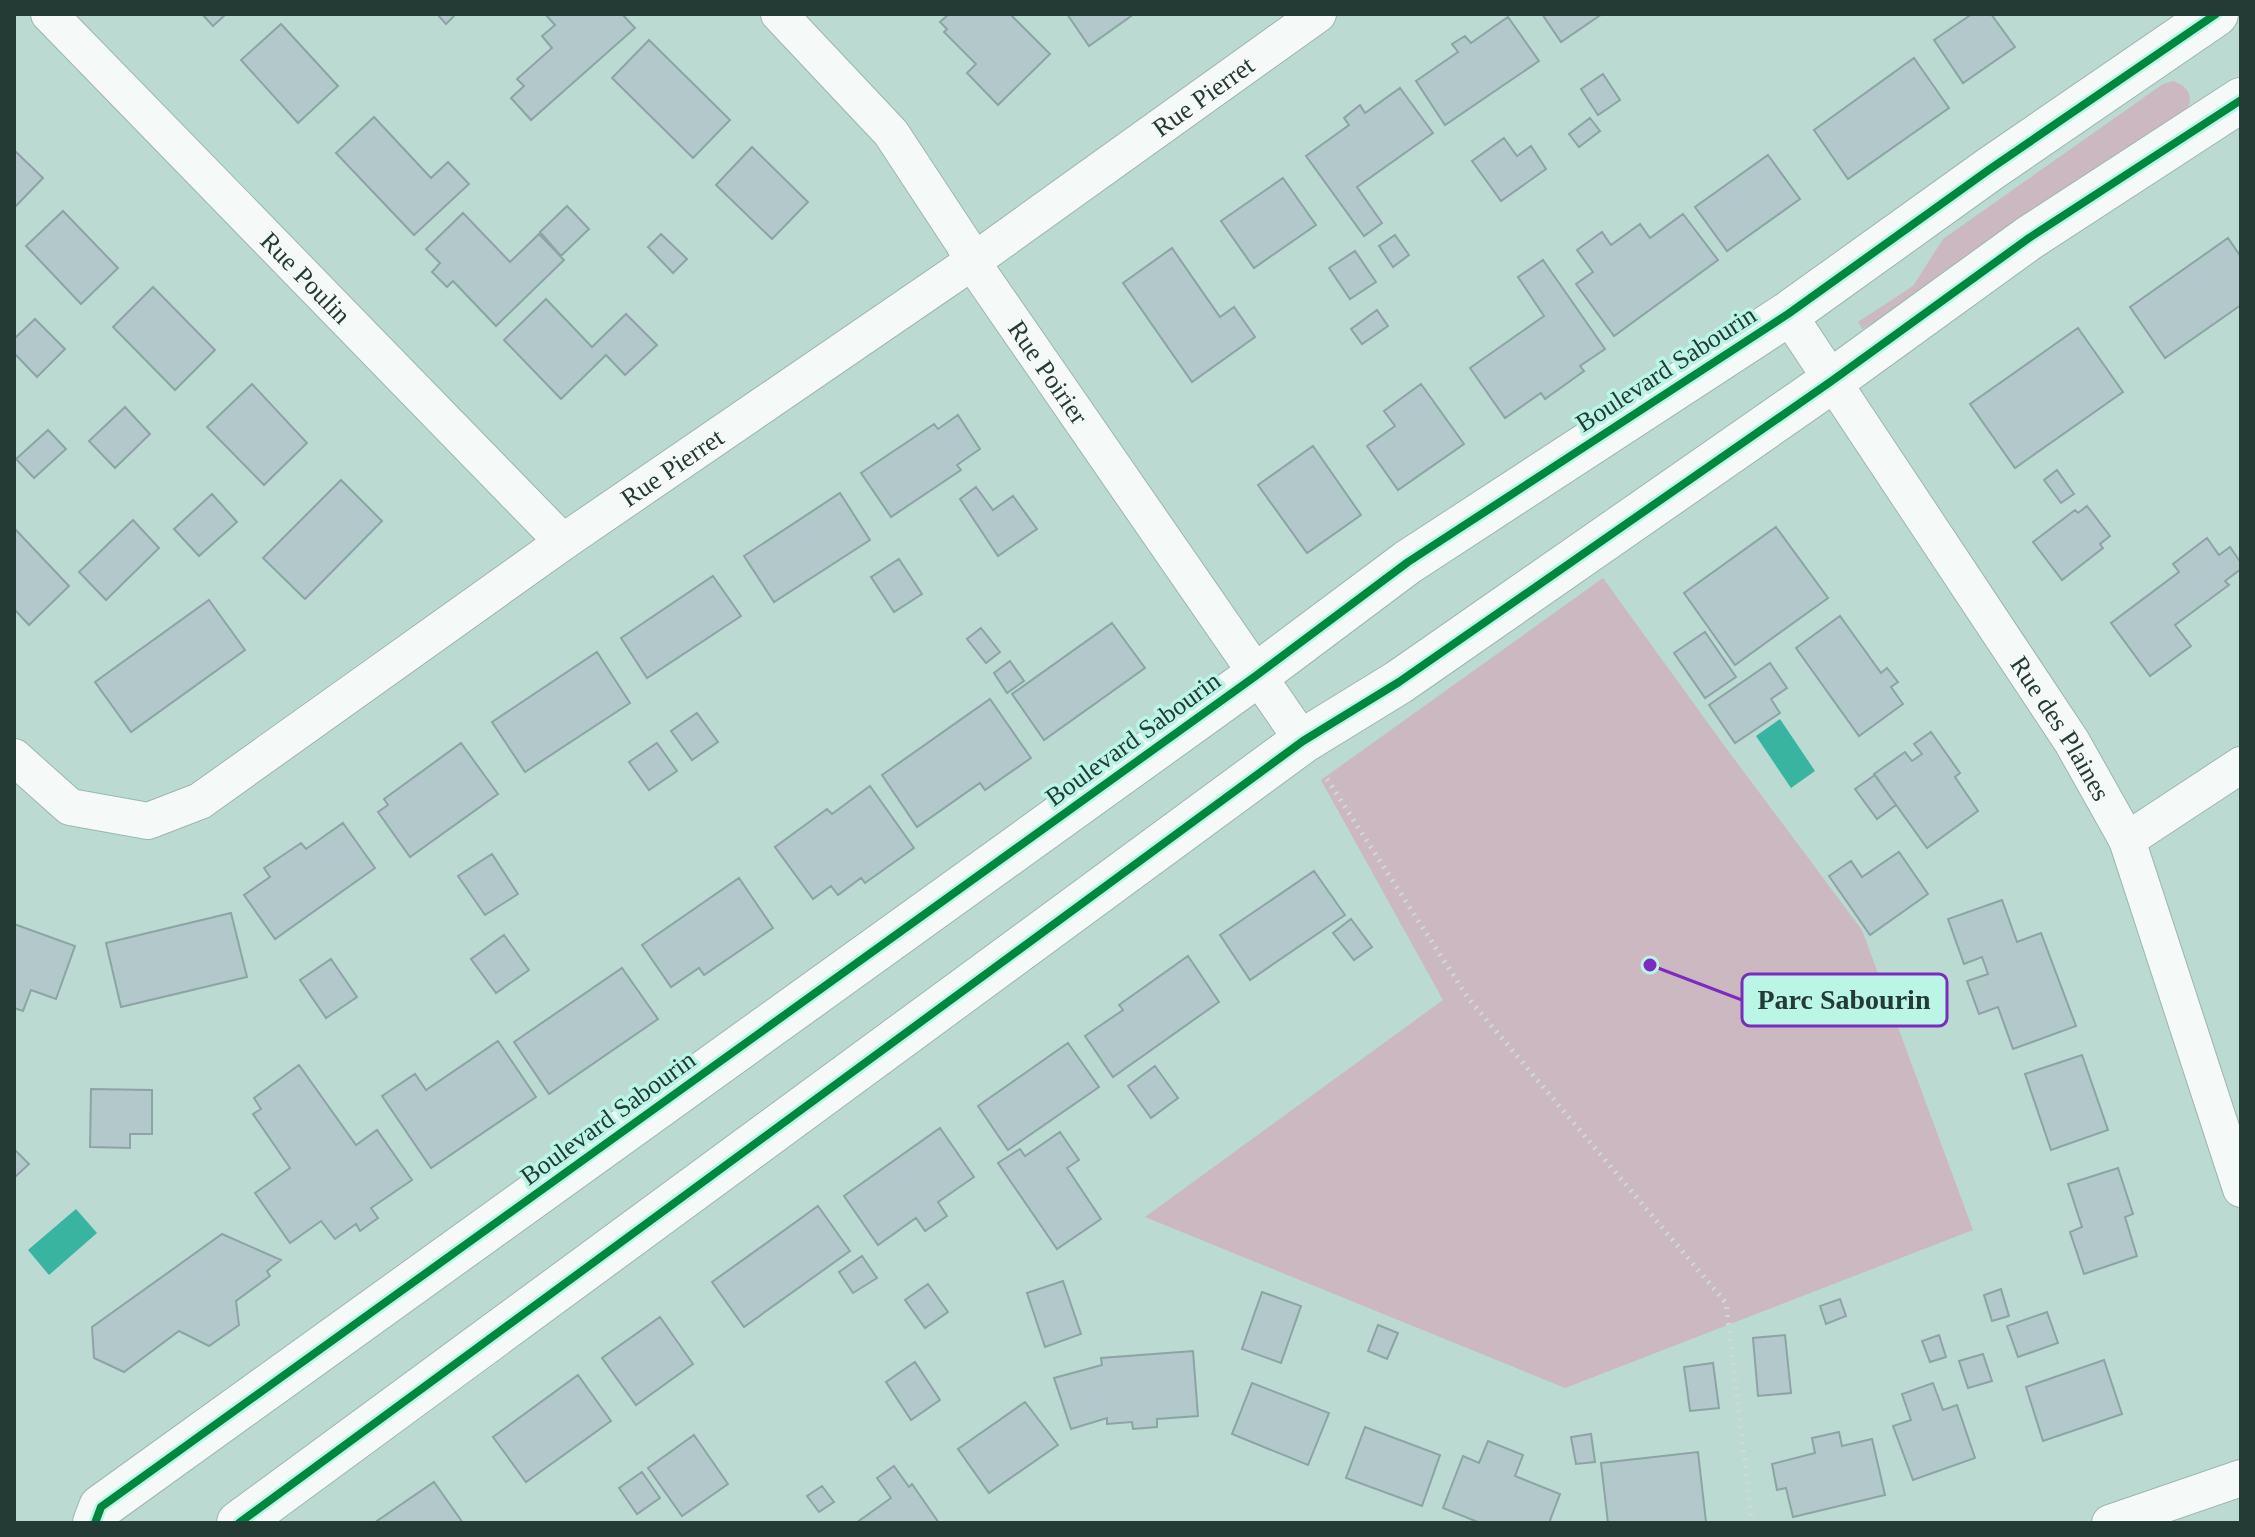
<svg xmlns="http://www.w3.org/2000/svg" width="2255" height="1537" viewBox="0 0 2255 1537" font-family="'Times New Roman',serif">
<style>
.green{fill:#ccb8c0}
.water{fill:#38b4a1}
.building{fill:#b2c8ca;stroke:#8da4a5;stroke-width:2}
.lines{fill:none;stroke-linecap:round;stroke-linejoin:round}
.street-casing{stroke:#9db6b0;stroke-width:38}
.secondary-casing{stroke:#9db6b0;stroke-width:46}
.path{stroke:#cfdad7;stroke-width:5;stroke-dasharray:2 6;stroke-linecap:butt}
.street{stroke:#f5f9f8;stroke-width:36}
.secondary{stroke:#f5f9f8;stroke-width:44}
.cycleway-casing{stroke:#baf5e6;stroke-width:13}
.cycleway{stroke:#00873e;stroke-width:8}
.labels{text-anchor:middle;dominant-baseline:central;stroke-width:7;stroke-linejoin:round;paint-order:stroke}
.street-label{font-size:26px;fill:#233a35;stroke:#baf5e6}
.leader{fill:none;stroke:#7b2cbf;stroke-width:3}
.callout-dot{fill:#7b2cbf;stroke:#baf5e6;stroke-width:3}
.callout{fill:#baf5e6;stroke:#7b2cbf;stroke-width:3}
.callout-label{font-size:28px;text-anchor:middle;font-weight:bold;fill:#233a35}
</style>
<rect width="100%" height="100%" fill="#badad2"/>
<!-- green -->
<path class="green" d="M2173,81C2192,88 2194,99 2184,116L1955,277L1862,329L1858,322L1913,286L1943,239L2163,84Z
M1603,578L1723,744L1862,930L1973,1230L1565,1388L1145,1217L1443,1000L1321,780Z"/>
<!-- water -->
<path class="water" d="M1780,719L1815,771L1791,788L1756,736Z
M76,1209L97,1233L49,1275L28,1250Z"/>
<!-- building -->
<path class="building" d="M202,14H226L213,26Z
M437,14H456L446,24Z
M545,14H622L635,28L531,120L511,98L524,86L517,79L552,48L542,36L555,25Z
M949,14H1010L1050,54L998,105L967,73L976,64L944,32L947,29L940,22Z
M1067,14H1134L1089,46Z
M1542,14H1602L1561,42Z
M1972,14H1991L2015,47L1963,83L1934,40Z
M1508,17L1539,61L1445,125L1416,81L1458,52L1452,44L1465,36L1471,43Z
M281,24L338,86L298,123L241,60Z
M649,40L730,120L693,158L612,78Z
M1914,58L1949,108L1848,179L1814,130Z
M1603,74L1620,100L1598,115L1581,89Z
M1400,88L1433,133L1357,187L1382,223L1364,236L1306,156L1349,125L1344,118L1360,105L1365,113Z
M374,117L431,178L448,162L469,184L414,235L336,153Z
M1590,118L1600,131L1579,147L1569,134Z
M1504,138L1517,156L1531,146L1546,169L1501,201L1472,161Z
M752,147L808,202L772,239L716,185Z
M14,150L43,178L14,208Z
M1768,155L1800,199L1727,251L1695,207Z
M1283,178L1316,225L1254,268L1221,221Z
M567,206L589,229L561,256L540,232Z
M63,211L118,268L81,304L26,246Z
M463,213L510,262L539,234L564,260L496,326L453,281L447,287L432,272L440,263L426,249Z
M1683,214L1718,260L1614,336L1576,284L1593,272L1577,250L1602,232L1611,245L1640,224L1650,238Z
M661,234L687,259L673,273L648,247Z
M1395,235L1409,255L1393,267L1379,246Z
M2228,238L2241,257V305L2165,358L2130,307Z
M1172,248L1220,317L1234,307L1255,337L1192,382L1123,283Z
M1355,251L1376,282L1350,299L1329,268Z
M1543,260L1605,349L1580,366L1584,371L1545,399L1541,393L1505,418L1470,368L1544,316L1518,277Z
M153,287L215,350L175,390L113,327Z
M546,299L592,347L626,314L657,345L625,375L606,355L561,399L504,340Z
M1377,310L1388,326L1362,344L1351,329Z
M35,319L65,349L37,377L14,353V339Z
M2078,328L2123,392L2015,468L1970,404Z
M252,384L307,443L264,485L207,427Z
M1421,384L1464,444L1398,490L1367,446L1395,426L1384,411Z
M125,407L150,434L115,468L89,441Z
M958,415L980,449L957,465L961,470L891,517L861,473L934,424L938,429Z
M48,430L66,449L34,478L16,459Z
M1313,446L1361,515L1307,553L1258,485Z
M2057,470L2074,494L2061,503L2044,480Z
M341,480L382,521L305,599L263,558Z
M976,487L993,510L1013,496L1037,529L998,556L960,499Z
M840,493L870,540L774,602L744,556Z
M212,494L237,522L199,556L174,529Z
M2087,506L2110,536L2100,544L2103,548L2062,580L2033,542L2075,510L2078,513Z
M133,520L159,548L106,600L79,572Z
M1776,527L1828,598L1735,665L1684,593Z
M14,528L69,586L29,625L14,609Z
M2207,538L2219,555L2230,547L2241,563V569L2225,581L2229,585L2175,625L2191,646L2150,676L2111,623L2179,572L2173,564Z
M899,559L922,594L894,612L871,577Z
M713,576L741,616L647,678L621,638Z
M209,600L245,650L131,732L95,682Z
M1840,616L1881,673L1887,668L1898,682L1891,687L1903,704L1859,736L1796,648Z
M1112,623L1145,668L1044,740L1012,694Z
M981,628L1000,652L986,663L967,639Z
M1705,632L1736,677L1705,698L1674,653Z
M597,652L630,703L525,772L492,722Z
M1010,661L1024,681L1007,693L994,673Z
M1770,663L1787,688L1771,699L1780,713L1735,743L1709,705Z
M990,699L1031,758L985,790L980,783L917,827L882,775Z
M697,713L718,742L692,760L671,731Z
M1931,732L1960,773L1955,777L1978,811L1927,848L1874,774L1905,752L1912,761L1922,754L1914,744Z
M461,743L498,794L410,857L378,812L388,805L384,799Z
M657,743L677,771L649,790L629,762Z
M1875,775L1896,805L1877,819L1855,789Z
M870,786L914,848L865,883L861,878L838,895L831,886L813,899L775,847L827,809L832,814Z
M343,823L375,868L275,939L244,895L270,877L264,868L301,843L306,849Z
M1899,852L1928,894L1870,935L1829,876L1851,861L1862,877Z
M492,854L518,894L485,915L458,876Z
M1314,871L1345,915L1250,980L1220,935Z
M739,878L773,928L704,975L699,968L671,987L642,945Z
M2002,900L2017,942L2041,933L2076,1026L2013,1049L1998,1007L1979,1014L1967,981L1988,974L1982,957L1964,964L1948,919Z
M231,913L247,977L121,1007L106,943Z
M1351,919L1372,947L1354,960L1333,933Z
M14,924L75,946L56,999L31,990L23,1011L14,1008Z
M504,935L529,970L496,993L471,959Z
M1188,956L1219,1002L1113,1077L1085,1036L1123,1010L1119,1005Z
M331,959L357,997L326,1018L300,980Z
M622,968L658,1019L549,1094L514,1042Z
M498,1041L536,1097L431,1168L382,1096L415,1074L426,1090Z
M1068,1043L1099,1087L1008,1150L978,1106Z
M2082,1055L2108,1130L2051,1150L2025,1074Z
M299,1065L356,1145L377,1130L412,1180L371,1208L378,1218L360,1231L356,1224L335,1239L321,1221L290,1243L255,1193L290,1168L253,1114L261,1109L254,1098Z
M1155,1066L1178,1098L1151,1118L1128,1086Z
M91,1089L152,1090V1134H130V1148L90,1147Z
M940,1128L974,1177L938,1202L947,1216L925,1231L916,1218L878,1245L844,1196Z
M1060,1132L1079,1160L1067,1168L1101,1219L1057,1249L998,1163L1020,1149L1025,1156Z
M14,1149L29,1164L15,1177H14Z
M2118,1168L2133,1214L2125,1217L2137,1256L2084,1274L2070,1232L2082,1227L2068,1184Z
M818,1206L850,1251L744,1327L712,1282Z
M222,1234L281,1260L267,1271L270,1276L236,1301L239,1325L209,1346L179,1331L124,1372L94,1358L92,1327Z
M862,1256L877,1278L853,1293L839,1272Z
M1063,1281L1081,1334L1045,1347L1027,1293Z
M928,1284L948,1312L925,1328L905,1300Z
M2001,1289L2009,1316L1992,1321L1984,1295Z
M1262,1292L1301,1306L1281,1363L1242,1349Z
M1840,1299L1846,1316L1826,1324L1820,1306Z
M2047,1312L2058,1343L2018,1357L2007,1326Z
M660,1317L693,1364L636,1405L602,1358Z
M1378,1325L1398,1333L1387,1359L1368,1351Z
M1785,1335L1791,1393L1758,1396L1753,1338Z
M1939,1335L1946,1357L1930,1362L1922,1341Z
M1193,1351L1198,1416L1157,1419V1427L1133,1429L1132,1422L1107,1424V1418L1071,1429L1054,1378L1102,1365L1101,1358Z
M1983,1354L1992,1381L1968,1388L1959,1361Z
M2104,1360L2122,1414L2043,1441L2026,1387Z
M915,1362L940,1400L911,1420L886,1382Z
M1713,1363L1719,1408L1690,1411L1684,1367Z
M578,1375L611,1421L526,1482L493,1437Z
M1252,1383L1329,1413L1308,1465L1232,1434Z
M1933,1383L1943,1410L1957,1405L1975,1458L1913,1480L1893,1426L1911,1420L1902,1394Z
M1025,1402L1058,1445L989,1493L958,1449Z
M1365,1427L1440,1455L1422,1506L1346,1478Z
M1839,1432L1842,1446L1872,1439L1885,1495L1793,1517L1786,1488L1777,1490L1772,1464L1815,1453L1812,1438Z
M1591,1434L1595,1462L1576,1464L1571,1437Z
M694,1435L728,1484L682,1516L648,1468Z
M1488,1441L1523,1455L1515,1476L1560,1494L1549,1523H1480L1443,1508L1463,1456L1479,1463Z
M1698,1452L1706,1522L1608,1523L1601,1463Z
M894,1466L909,1487L912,1484L939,1523H856L891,1498L877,1478Z
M642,1472L660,1498L637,1514L619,1488Z
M434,1482L463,1523H374Z
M822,1486L834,1502L819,1512L807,1496Z"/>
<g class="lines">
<!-- street casing -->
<g class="street-casing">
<g id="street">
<path id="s1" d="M49,14L563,542"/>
<path id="s2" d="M779,14L891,133L964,244L972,262L1303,741"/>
<path id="s3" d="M1788,314L2072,742L2127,840L2241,1189"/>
<path id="s4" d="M14,757L70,807L148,821L200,801L563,542L972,262L1318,14"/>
<path d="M2127,840L2241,765"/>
<path d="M2110,1523L2241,1478"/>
</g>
</g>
<!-- secondary casing -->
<g class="secondary-casing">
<path id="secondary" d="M95,1523L101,1507L1257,675L1408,562L1788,314L1990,169L2216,14
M239,1523L1303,741L1399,682L1833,380L2029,238L2241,100"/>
</g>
<!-- path -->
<path class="path" d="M1327,779L1468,998L1726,1303L1752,1523"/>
<!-- street -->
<use href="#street" class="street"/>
<!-- secondary -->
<use href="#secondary" class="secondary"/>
<!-- cycleway casing -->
<g class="cycleway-casing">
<path id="cycleway" d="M95,1523L101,1507L1257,675L1408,562L1788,314L1990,169L2216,14
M239,1523L1303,741L1399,682L1833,380L2029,238L2241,100"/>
</g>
<!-- cycleway -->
<use href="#cycleway" class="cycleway"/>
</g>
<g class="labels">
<!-- street labels -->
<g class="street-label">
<text stroke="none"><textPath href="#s4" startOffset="1436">Rue Pierret</textPath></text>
<text stroke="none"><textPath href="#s1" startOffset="368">Rue Poulin</textPath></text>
<text transform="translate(1666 369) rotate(-33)">Boulevard Sabourin</text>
<text stroke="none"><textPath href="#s2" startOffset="450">Rue Poirier</textPath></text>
<text stroke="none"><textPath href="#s4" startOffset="788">Rue Pierret</textPath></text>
<text stroke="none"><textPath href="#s3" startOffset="496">Rue des Plaines</textPath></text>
<text transform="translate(1133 739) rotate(-36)">Boulevard Sabourin</text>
<text transform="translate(608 1118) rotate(-36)">Boulevard Sabourin</text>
</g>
</g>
<!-- callouts -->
<path class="leader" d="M1650 965L1742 1000"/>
<circle class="callout-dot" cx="1650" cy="965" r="8"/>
<rect class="callout" x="1742" y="974" width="205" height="52" rx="8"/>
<g class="callout-label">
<text x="1844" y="1009">Parc Sabourin</text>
</g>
<!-- border -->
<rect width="2255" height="1537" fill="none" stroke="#233a35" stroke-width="32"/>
</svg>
